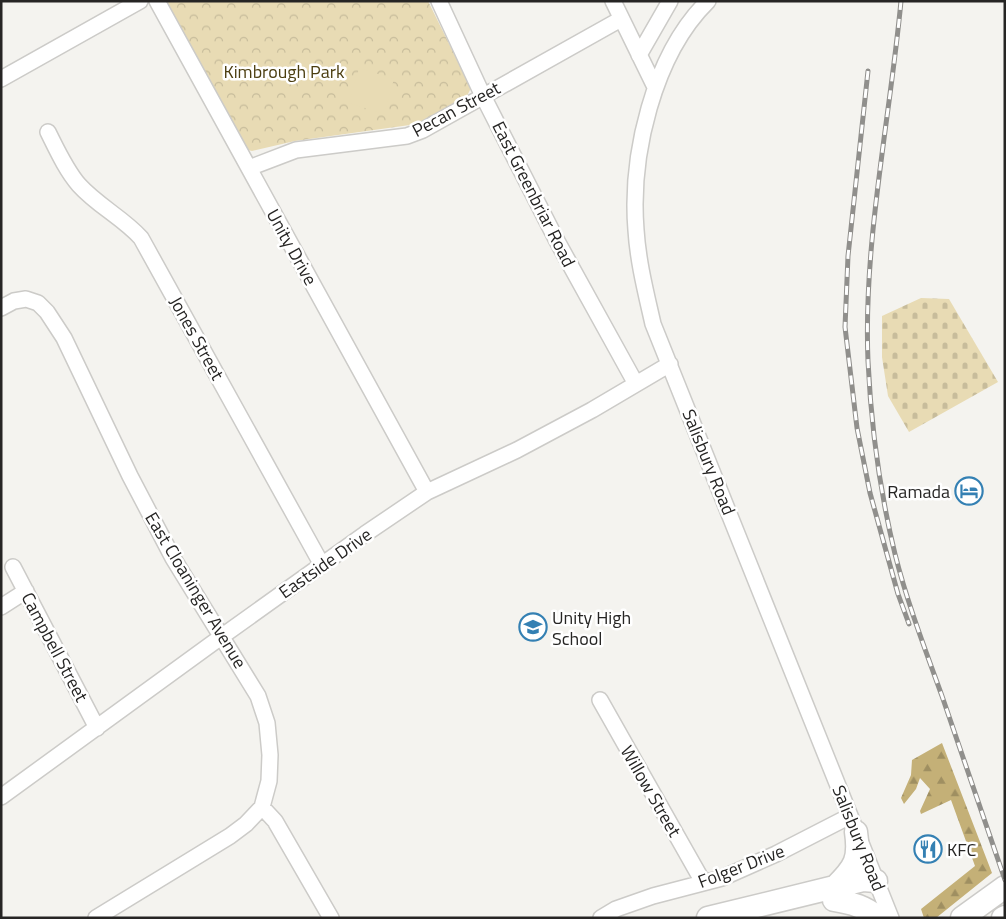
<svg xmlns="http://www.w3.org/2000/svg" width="1006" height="919" viewBox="0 0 1006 919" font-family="'Titillium Web',sans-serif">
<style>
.forest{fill:url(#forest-firs)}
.cemetery{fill:url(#cemetery-stones)}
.park{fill:url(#park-crowns)}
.garden{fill:#e8dbb4}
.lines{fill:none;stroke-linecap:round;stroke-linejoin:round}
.minor-casing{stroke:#cccbc8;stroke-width:18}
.highway-casing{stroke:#cccbc8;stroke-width:25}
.minor{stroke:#fff;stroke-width:15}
.highway{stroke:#fff;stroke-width:22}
.rail-casing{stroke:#908f8c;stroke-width:5}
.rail{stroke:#fff;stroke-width:3;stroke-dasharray:9;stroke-linecap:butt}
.labels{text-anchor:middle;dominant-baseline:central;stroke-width:5;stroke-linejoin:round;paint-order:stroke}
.park-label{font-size:18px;fill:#4b3d0f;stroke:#fff}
.street-label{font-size:18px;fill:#262524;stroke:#fff}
.poi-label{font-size:18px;fill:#262524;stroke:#fff;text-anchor:start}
</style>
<defs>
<pattern id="forest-firs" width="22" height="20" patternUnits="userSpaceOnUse" patternTransform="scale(1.25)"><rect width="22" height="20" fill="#c4b077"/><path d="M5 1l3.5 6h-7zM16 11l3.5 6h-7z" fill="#9f8f61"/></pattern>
<pattern id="cemetery-stones" width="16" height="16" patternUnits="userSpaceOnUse" patternTransform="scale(1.25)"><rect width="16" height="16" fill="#e8dbb4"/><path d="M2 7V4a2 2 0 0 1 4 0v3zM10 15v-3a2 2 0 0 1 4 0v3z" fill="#c7bc9b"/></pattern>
<pattern id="park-crowns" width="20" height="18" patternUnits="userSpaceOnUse" patternTransform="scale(1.25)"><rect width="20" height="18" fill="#e8dbb4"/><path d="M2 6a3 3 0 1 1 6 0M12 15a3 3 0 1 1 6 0" fill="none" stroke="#c7bc9b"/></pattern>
</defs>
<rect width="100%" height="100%" fill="#f4f3ef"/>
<!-- forest -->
<path class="forest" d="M942,743L992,873L936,918H924L921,909L975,866L951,800L921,814L920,811L930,789L920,778L916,789L904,804L901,798L911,775L912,760Z"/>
<!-- cemetery -->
<path class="cemetery" d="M921,298L949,299L998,382L909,432L888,396L882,357V316Z"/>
<!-- park -->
<path class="park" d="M164,1H428L471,88L467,96L459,101L417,124L295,141L252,151L248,150Z"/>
<!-- garden -->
<path class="garden" d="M359,68L394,79L384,114L349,103Z"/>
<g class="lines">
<!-- minor casing -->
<g class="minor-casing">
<path id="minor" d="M157,1L427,492
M439,1L483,96L557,241L636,384
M613,1L655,87
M708,1C653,55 630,156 636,230C638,262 646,293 653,324L891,918
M639,55L670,1
M1,79L140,1
M48,132C57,150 66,170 79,185C98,206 123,218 141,238L322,565
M249,168L296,150L407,136L423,130L621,19
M1,308L14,301L26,299L38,303L47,312L64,338L130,476L173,558L258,696L267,723L270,755L269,781L262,807L275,821L331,918
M13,567L97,728
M1,607L26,591
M600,700L703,882
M1,797L221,637L365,534L427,492L517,450L592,410L670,364
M96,918L230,836L246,824L262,807
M601,918L616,909L653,896L722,878L776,854L850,816"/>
</g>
<!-- highway casing -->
<g class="highway-casing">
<path id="highway" d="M836,886C855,867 860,859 856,832
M834,900C853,903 865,907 879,918
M708,918L863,880L876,881
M962,918L1005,887
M1003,918L1005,917"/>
</g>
<!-- minor -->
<use href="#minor" class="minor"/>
<!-- highway -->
<use href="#highway" class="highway"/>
<!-- rail casing -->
<g class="rail-casing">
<path id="rail" d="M901,1C890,119 863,243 868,361C871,426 880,492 895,554C907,602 925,649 942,696C963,757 984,819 1005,880
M868,71L848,256L845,327L857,428L870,493L898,594L909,624"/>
</g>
<!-- rail -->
<use href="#rail" class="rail"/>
</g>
<!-- icons -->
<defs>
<g id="hotel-ring" transform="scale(1.4375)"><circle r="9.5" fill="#fff" stroke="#3480b3" stroke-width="1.5"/><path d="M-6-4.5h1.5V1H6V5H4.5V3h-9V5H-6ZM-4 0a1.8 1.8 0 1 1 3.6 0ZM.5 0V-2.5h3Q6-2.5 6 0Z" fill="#3480b3"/></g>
<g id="school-ring" transform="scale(1.4375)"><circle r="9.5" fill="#fff" stroke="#3480b3" stroke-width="1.5"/><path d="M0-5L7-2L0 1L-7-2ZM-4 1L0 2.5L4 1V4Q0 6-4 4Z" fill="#3480b3"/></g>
<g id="restaurant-ring" transform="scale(1.4375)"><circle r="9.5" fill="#fff" stroke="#3480b3" stroke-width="1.5"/><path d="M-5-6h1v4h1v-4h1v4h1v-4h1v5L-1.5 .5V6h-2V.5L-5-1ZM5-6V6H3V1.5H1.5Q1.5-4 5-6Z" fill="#3480b3"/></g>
</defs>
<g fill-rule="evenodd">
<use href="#hotel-ring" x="969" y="491"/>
<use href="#school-ring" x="533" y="627"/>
<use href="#restaurant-ring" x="928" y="849"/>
</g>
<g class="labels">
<!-- park labels -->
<g class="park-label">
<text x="284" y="71">Kimbrough Park</text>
</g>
<!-- street labels -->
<g class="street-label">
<text transform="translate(456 109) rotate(-28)">Pecan Street</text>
<text transform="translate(534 194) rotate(63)">East Greenbriar Road</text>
<text transform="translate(292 247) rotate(61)">Unity Drive</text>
<text transform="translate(197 338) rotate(61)">Jones Street</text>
<text transform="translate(709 462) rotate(68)">Salisbury Road</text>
<text transform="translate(325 563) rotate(-35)">Eastside Drive</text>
<text transform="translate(196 590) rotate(59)">East Cloaninger Avenue</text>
<text transform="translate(55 647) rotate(62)">Campbell Street</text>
<text transform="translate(651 791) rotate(60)">Willow Street</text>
<text transform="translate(859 838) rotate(68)">Salisbury Road</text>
<text transform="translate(741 866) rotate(-21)">Folger Drive</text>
</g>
<!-- poi labels -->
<g class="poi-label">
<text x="950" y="491" text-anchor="end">Ramada</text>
<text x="552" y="617">Unity High<tspan x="552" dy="21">School</tspan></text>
<text x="947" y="849">KFC</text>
</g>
</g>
<!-- border -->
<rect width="1006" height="919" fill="none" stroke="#262524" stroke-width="5"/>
</svg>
